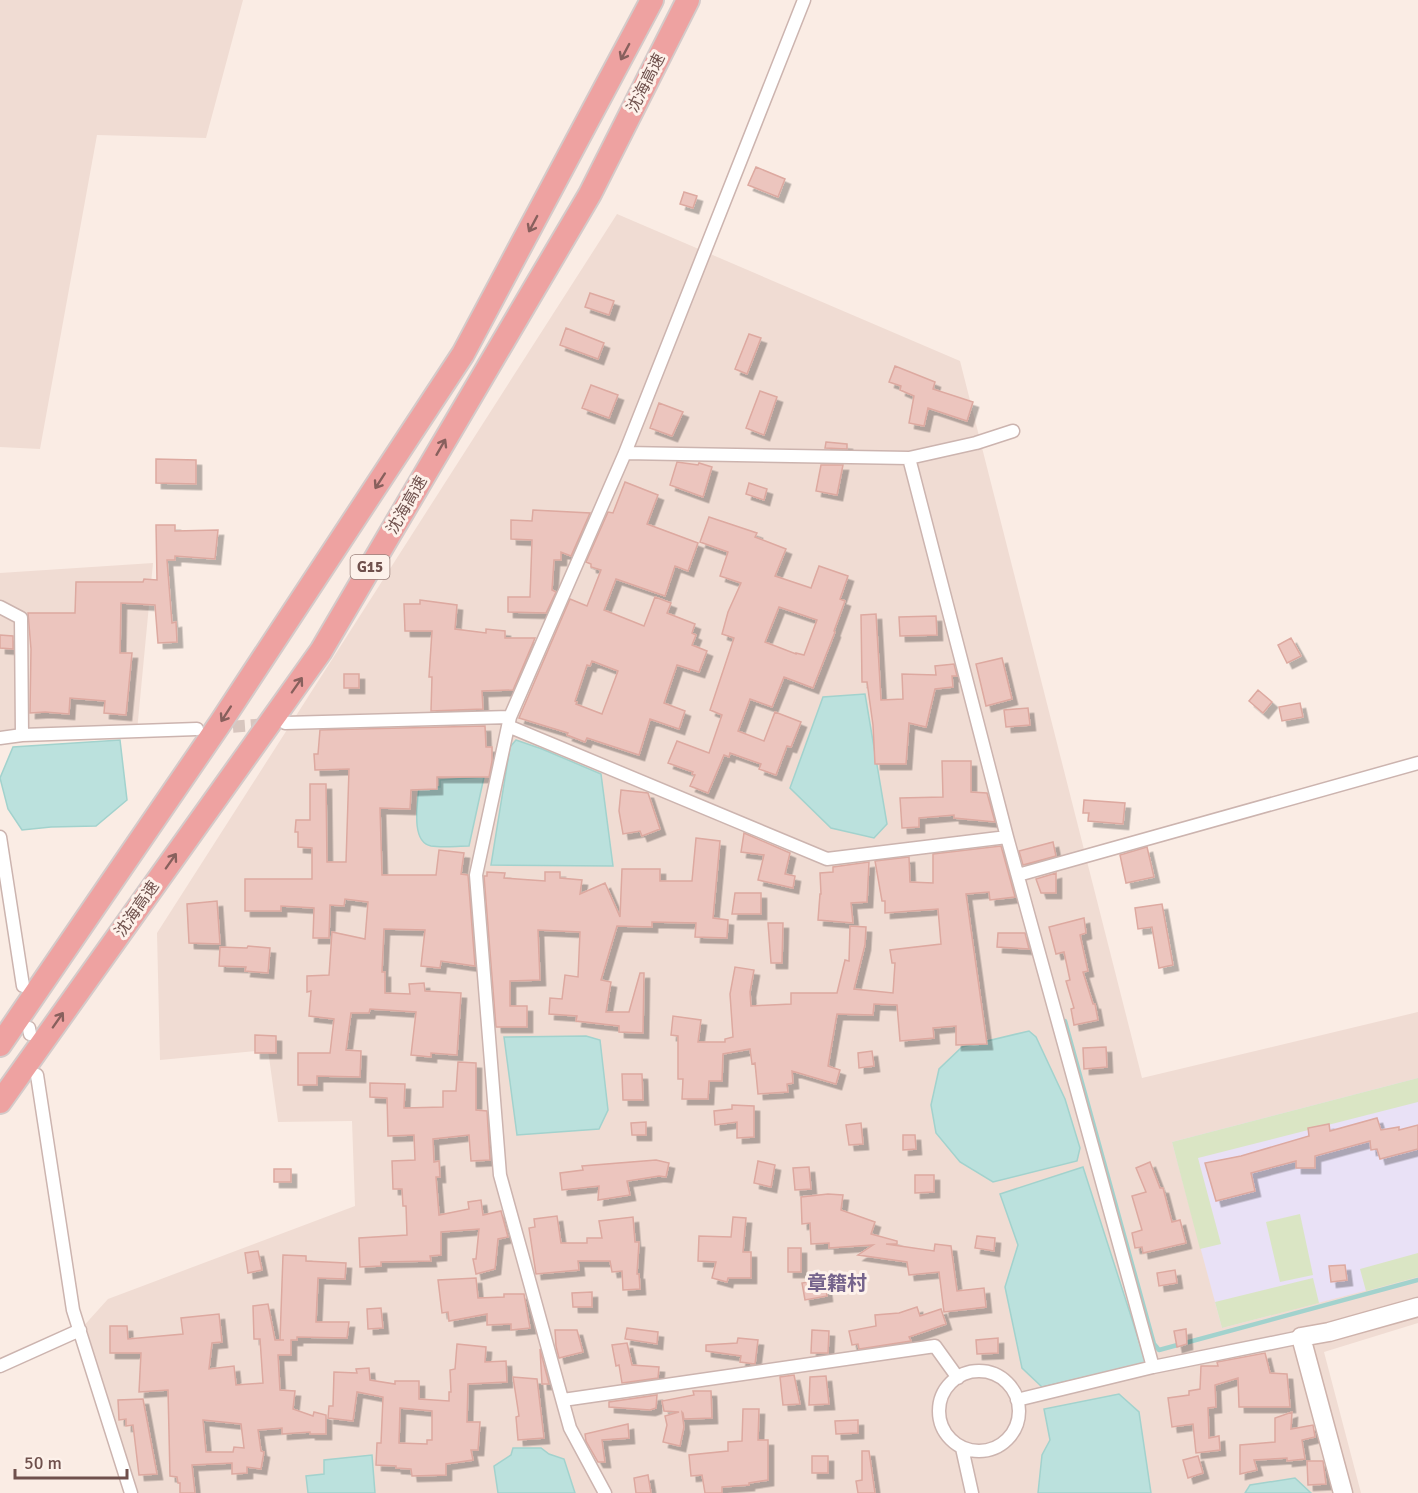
<svg xmlns="http://www.w3.org/2000/svg" width="1418" height="1493" viewBox="0 0 1418 1493" font-family="Signika,'Noto Sans SC',sans-serif">
<style>
.residential{fill:#f0dcd3}
.education{fill:#e9e1f6}
.green{fill:#dae5c4}
.water{fill:#bbe1dd;stroke:#a2d2cd;stroke-width:1.5}
.lines{fill:none;stroke-linecap:round;stroke-linejoin:round}
.stream{stroke:#a2d2cd;stroke-width:4.5}
.building{fill:#ecc5be;stroke:#dda9a0;stroke-width:1.5;fill-rule:evenodd;filter:url(#shadow)}
.street-tunnel{stroke:#d7c5be;stroke-width:12;stroke-dasharray:12 6;stroke-linecap:butt}
.street-casing{stroke:#ccb4af;stroke-width:15}
.secondary-casing{stroke:#ceb3ac;stroke-width:21}
.highway-casing{stroke:#d4cac9;stroke-width:26}
.street{stroke:#fff;stroke-width:12}
.secondary{stroke:#fff;stroke-width:18}
.highway{stroke:#eea2a1;stroke-width:22}
.oneway{stroke:#88605d}
.labels{text-anchor:middle;dominant-baseline:central;stroke-width:6;stroke-linejoin:round;paint-order:stroke}
.shield{fill:#fdf1ea;stroke:#9a807b;stroke-width:1.5}
.shield-label{font-size:15px;font-weight:bold;fill:#6f504c}
.street-label{font-size:16px;fill:#6f504c;stroke:#fdf1ea}
.quarter-label{font-size:20px;font-weight:bold;fill:#75648c;stroke:#fdf1ea}
</style>
<defs>
<filter id="shadow"><feDropShadow dx="5.5" dy="5.5" stdDeviation="0" flood-color="#0004"/></filter>
</defs>
<rect width="100%" height="100%" fill="#faece4"/>
<!-- residential -->
<path class="residential" d="M0,0H243L206,138L97,135L40,449L0,447Z
M617,214L960,361L1142,1078L1418,1012V1323L1324,1352L1361,1493H138L80,1330L108,1299L355,1206L352,1121L278,1122L268,1050L160,1060L157,933Z
M153,563L137,731L0,738V573Z"/>
<!-- education -->
<path class="education" d="M1418,1078V1277L1222,1328L1172,1142Z"/>
<!-- green -->
<path class="green" d="M1418,1078V1102L1198,1158L1221,1244L1200,1249L1172,1142Z
M1300,1214L1313,1275L1280,1282L1266,1222Z
M1418,1253V1277L1366,1291L1360,1269Z
M1313,1278L1319,1303L1222,1328L1215,1302Z"/>
<!-- water -->
<path class="water" d="M865,694L887,824L874,838L831,828L790,788L823,697Z
M120,740L127,800L96,826L51,827L22,830L8,809L0,778L13,747Z
M516,740L542,749L601,774L613,866L491,865L510,747Z
M484,777L469,846C457,846 443,848 431,846C410,842 418,802 419,786L440,787V780Z
M1029,1031L1036,1037L1065,1099L1080,1148L1077,1161L993,1182L960,1162L936,1133L931,1105L939,1069L962,1047Z
M586,1036L600,1040L608,1110L599,1129L517,1135L504,1037Z
M1083,1167L1146,1363L1042,1387L1022,1368L1005,1287L1018,1245L1000,1194Z
M1119,1394L1139,1412L1151,1493H1038L1042,1455L1050,1440L1044,1409Z
M513,1448H541L549,1454L564,1459L575,1493H498L494,1466L511,1455Z
M372,1455L375,1493H308L306,1476L324,1474V1460Z
M1295,1478L1311,1493H1245L1250,1485Z"/>
<g class="lines">
<!-- stream -->
<path class="stream" d="M1065,1021L1154,1344L1159,1350L1418,1280"/>
</g>
<!-- building -->
<path class="building" d="M756,167L785,179L778,197L748,185Z
M684,192L697,196L693,208L680,204Z
M590,293L614,301L609,315L585,307Z
M566,328L604,343L598,359L560,345Z
M749,334L761,338L747,374L735,369Z
M895,366L935,382L933,389L973,402L967,421L928,408L924,426L909,423L914,396L900,390L901,386L889,382Z
M591,385L618,395L609,418L582,408Z
M760,391L777,397L764,435L746,428Z
M659,403L683,412L672,436L650,428Z
M826,442L847,444V449L825,448Z
M156,459L196,460V484L156,483Z
M677,462L698,465L699,463L712,467L703,497L670,485Z
M821,465H843L837,495L816,491Z
M625,482L658,495L647,524L698,543L688,571L675,566L665,596L616,579L604,610L644,626L655,597L671,603L667,613L695,624L692,633L696,635L692,645L707,651L699,672L677,665L664,703L685,711L679,729L650,719L639,755L587,738L585,742L567,735L568,733L519,718L570,599L587,606L601,570L591,567V564L586,562L608,512L613,513ZM592,661L618,671L602,714L576,704L577,702L575,701L587,665L590,666Z
M749,483L767,489L764,500L746,494Z
M533,510L590,513L571,556L561,552V560H554L552,590L556,592L546,613L508,612V597H530L532,540L511,539V520L532,521Z
M709,517L757,533L755,537L786,549L775,576L811,588L819,566L848,576L840,599L845,601L834,631L835,632L813,688L784,677L772,707L750,699L738,731L764,741L775,712L801,722L791,747L787,746L776,775L759,769L761,764L730,753L729,757L724,755L708,793L690,786L695,775L692,774L693,772L668,763L677,741L709,753L722,715L710,710L734,638L722,634L728,612L741,583L720,576L728,552L700,542ZM779,607L817,620L804,655L796,653V654L765,642Z
M156,525H175V531L218,530L215,559L175,556V560H167L172,623L176,622L177,642L158,643L155,605L121,603L120,653H132L126,715L104,713L105,701L70,698L69,714L45,712L30,713L31,649L28,613H75L76,582H143L144,579L157,580Z
M420,600L457,605L455,629L486,633V629L505,631V638H535L513,690L482,691L483,709L431,711L432,677H429L432,631H405L404,604H420Z
M876,614L881,700L903,699L902,674L936,675L935,666L954,664L957,676H952L953,687L935,689L926,727L909,723L906,764H875L873,725L867,682H862L861,615Z
M936,616L937,635L900,636L899,617Z
M0,635L13,636V649L0,648Z
M1291,638L1301,656L1287,663L1278,645Z
M1002,658L1012,699L986,706L976,664Z
M344,674H359V688H344Z
M1258,690L1272,702L1263,713L1249,701Z
M1300,703L1303,717L1282,721L1279,707Z
M1028,708L1030,725L1006,727L1004,710Z
M485,726L486,747H492V761L489,777H437V789L411,790L410,809L380,808L382,875H436L439,850L464,853L461,874L468,875L475,966L441,961L440,968L421,966L425,930L384,929L382,972H385V993L410,994L409,984L424,983L425,991L461,993L457,1055L431,1053V1057L411,1055L416,1012L370,1009L369,1013H351L346,1050L361,1051L360,1077L317,1076V1085H298V1053H330L334,1019L309,1016L311,991L307,992V976L329,975L332,932L365,939L368,902L345,899L344,906L330,905L329,938H313L314,908L281,906V911H245V879H312V848L298,847V832H295L296,820H310V784H326L327,862H346L349,769L315,770L314,754H318L320,730Z
M942,761H971V792L987,793L995,822L954,818V815L919,818V827L902,828L900,798L943,797Z
M621,790L648,793L660,829L642,836L640,831L623,834L619,811Z
M1084,800L1125,803L1123,824L1088,821L1089,813H1083Z
M744,833L790,853L785,874L795,876L793,888L758,880L764,855L741,852Z
M696,838L720,841L713,918L728,920L727,938L695,937L696,923L652,922V927L617,926L601,980L611,982L606,1012H629L640,973H644L643,1033L619,1032V1026L576,1021L577,1016L549,1014L550,998L562,999L565,975L578,977L580,932L538,930L540,980L510,981V1006H527V1027H496L484,876H487V872L505,873L504,878L545,881V872H560V878L582,880L580,894L605,883L620,917L622,869H660V881H692Z
M1053,842L1056,856L1023,865L1019,851Z
M1001,846L1015,897L990,900L989,892L966,894L987,1044L956,1045V1026L933,1028L934,1038L900,1041L897,1005L874,1004L873,1015L837,1014L828,1066L840,1070L836,1084L792,1071L793,1083L787,1084L788,1092L758,1094L755,1063L752,1064L750,1049L723,1054L722,1081H709L708,1099H682L683,1079H678V1036L671,1035L673,1016L701,1020L698,1042H725V1039L733,1037L730,994L735,967L754,970L750,992L751,1006L791,1004V993H837L845,960L849,961L850,926L866,927L865,945L854,989L893,993L895,963H892L890,950L941,944L938,909L885,913V901H882L875,861L909,857L910,882L933,883V854Z
M1147,847L1154,877L1126,883L1120,855Z
M869,862L867,902L851,903L853,923L818,920L820,894H821L820,873L833,872V867Z
M1056,873V893H1041L1036,879Z
M735,893H761V914H732Z
M217,901L220,944L189,943L187,904Z
M1162,904L1173,965L1159,968L1152,927L1138,929L1135,908Z
M1084,918L1086,933L1080,935L1088,971L1083,972L1093,1004H1095L1098,1020L1074,1025L1071,1009L1074,1008L1066,981L1070,980L1064,952L1056,954L1049,927Z
M768,923H783L782,963H771Z
M998,933H1025L1029,949L997,947Z
M248,946L270,948L268,973L245,971L246,967L219,966L220,947L247,948Z
M255,1035L276,1036V1053H255Z
M1106,1047L1107,1067L1084,1069L1083,1048Z
M872,1051L874,1066L859,1068L858,1053Z
M458,1062L476,1063V1110L487,1111L490,1160L471,1161L469,1135L433,1139L434,1162L439,1161L440,1177H436L439,1215L469,1209L468,1202L481,1200L483,1215L501,1211L508,1237L498,1239L495,1269L476,1274L473,1259H476L479,1229L441,1232V1255L430,1256L431,1261L381,1262V1266L360,1267L359,1238L407,1235L406,1206H403L402,1189H393L392,1161L415,1160L414,1135L388,1136L387,1098L370,1097V1083L405,1084L404,1108L443,1107V1091H456Z
M622,1074H642L643,1100H623Z
M732,1105L754,1106V1137L737,1138V1122L715,1125L714,1111L732,1109Z
M1377,1118L1381,1130L1399,1127V1130L1418,1125V1149L1380,1159L1377,1149L1371,1150L1370,1141L1315,1156V1168H1296V1161L1251,1173L1255,1191L1216,1201L1205,1163L1241,1156L1309,1136L1308,1128L1329,1124L1330,1131Z
M646,1122V1135H632L631,1123Z
M861,1123L863,1144L849,1145L846,1125Z
M903,1135H915L916,1149L903,1150Z
M656,1160L669,1163L666,1177L659,1176L627,1181L630,1195L598,1200L599,1186L562,1190L560,1173L583,1170L582,1166Z
M758,1161L775,1165L771,1187L754,1183Z
M1150,1162L1160,1188H1163L1172,1222L1180,1220L1186,1243L1143,1253L1142,1247L1135,1248L1132,1233L1142,1230L1132,1196L1146,1192L1136,1168Z
M809,1167L811,1189L795,1190L793,1168Z
M274,1169H291V1182H274Z
M915,1175H934V1192L915,1193Z
M828,1194L843,1195L841,1210L875,1222L871,1234L897,1241V1244H886L934,1251L935,1244L951,1246L957,1291L984,1288L986,1307L944,1312L939,1272L909,1275L907,1262L858,1255L873,1245L829,1248V1243L811,1244L810,1223L802,1224L801,1197Z
M557,1216L561,1243H587V1238H602L599,1221L633,1217L635,1242H639L637,1274H639L640,1289L623,1290L622,1271L612,1272L610,1261H578L579,1270L536,1274L529,1228L535,1227L534,1219Z
M733,1217L746,1218L743,1252H751V1278H728L727,1282L712,1278L716,1262L698,1261L699,1236L731,1237Z
M977,1236L995,1238L994,1251L975,1248Z
M788,1248H801V1272H788Z
M258,1251L262,1270L248,1273L245,1253Z
M283,1255L306,1256V1261L346,1263L345,1279L318,1278L316,1322H349L347,1338L297,1337V1340H291V1355H278L280,1390L295,1391L293,1409L313,1416L314,1412L326,1415V1434H310V1432L282,1434V1428L258,1430L261,1451L264,1452L261,1469L247,1467V1473L232,1474V1463L192,1465L195,1493H180V1483H178L177,1477L170,1476L168,1390L139,1392L141,1353H110V1326H127L128,1339L183,1334L181,1318L219,1314L222,1342L212,1343L209,1369L234,1366L236,1385L263,1383L260,1339H254L253,1306L268,1304L275,1340H284H280ZM203,1420L241,1424L244,1448L234,1447L233,1452H206Z
M1345,1265L1347,1280L1331,1282L1329,1266Z
M1175,1270L1177,1283L1159,1286L1157,1273Z
M847,1275L826,1288L827,1296L805,1300L802,1283Z
M476,1278L478,1298L504,1297V1294H524L530,1328L511,1330V1324L487,1325V1314L449,1321L448,1312L442,1313L438,1280Z
M592,1292V1307H573L572,1293Z
M917,1307L920,1316L941,1309L946,1324L909,1337L911,1341L859,1349L858,1344L852,1345L849,1331L876,1326L875,1315L899,1313Z
M381,1308L383,1328L368,1329L367,1309Z
M627,1328L658,1332L657,1344L625,1339Z
M1186,1329L1187,1344L1177,1347L1174,1331Z
M555,1330H577L583,1352L559,1358L556,1346Z
M812,1330L829,1331L828,1353H811Z
M738,1338L758,1340L755,1364L740,1362L741,1356L706,1351V1345L737,1343Z
M998,1338V1353L977,1354L976,1340Z
M627,1343L632,1365L659,1367L658,1378L622,1383L619,1365L616,1366L612,1345Z
M457,1344L486,1347L485,1362L506,1361L507,1382L468,1384L467,1422H480L478,1450H471L473,1460L446,1464V1475L412,1476L411,1469L396,1468V1466L376,1465L377,1443H381L383,1397L357,1392L353,1421L328,1418L329,1406H333L334,1372L357,1373L356,1369L369,1368L370,1380L395,1384V1381H419V1399L449,1401V1392H451L450,1370L455,1369ZM400,1408L432,1411V1440H427V1444L399,1443Z
M540,1349L549,1384H542Z
M1265,1353L1270,1373L1287,1374L1290,1407H1239L1238,1378L1215,1385L1216,1407L1208,1408L1209,1438L1219,1436L1220,1450L1196,1453L1193,1424L1172,1427L1168,1398L1189,1395V1391L1200,1389L1201,1366H1218L1217,1362Z
M794,1375L800,1404L783,1405L780,1377Z
M826,1376L829,1404L809,1405L810,1377Z
M513,1377L537,1379L544,1438L518,1440L516,1417L519,1416Z
M693,1391H711L712,1418L684,1419L683,1413L682,1412L684,1427L680,1446L663,1442L667,1425L665,1416L679,1412L664,1411L662,1401L694,1395Z
M657,1395L656,1408L650,1410L609,1407V1402Z
M143,1399L157,1474L139,1475L133,1425L126,1426V1419L119,1420L118,1400Z
M743,1409H759L758,1440H768V1480L749,1483V1485L722,1487V1493H705L702,1475L691,1476L689,1455L728,1451V1442L742,1441Z
M1292,1412L1291,1429L1313,1425L1315,1437L1302,1440L1305,1459L1287,1461V1458L1254,1460L1257,1470L1240,1474V1445L1275,1442V1418Z
M858,1420V1433L836,1434L835,1421Z
M628,1424L629,1438L602,1440L605,1462H598L586,1441L585,1434Z
M862,1451H869L875,1493H858L856,1481L862,1480Z
M812,1456H828V1473H812Z
M1198,1456L1203,1473L1188,1478L1183,1460Z
M1307,1461H1323L1326,1484L1308,1485Z
M648,1475L651,1493H636L634,1478Z"/>
<g class="lines">
<!-- street-tunnel -->
<path class="street-tunnel" d="M215,728L269,724"/>
<!-- street casing -->
<g class="street-casing">
<path id="street" d="M625,453L909,458L976,443L1013,431
M909,458L1007,837L1153,1367
M0,607L21,618L22,735
M510,717L476,875L500,1175L570,1428L605,1493
M285,723L510,717L625,453L804,0
M508,726L827,859L1007,837
M0,738L22,735L197,729
M0,837L23,986
M1018,875L1418,763
M29,1028L30,1034
M37,1075L73,1310L131,1493
M0,1366L80,1330
M939 1411a40 40 0 1 1 80 0a40 40 0 1 1-80 0Z
M563,1400L935,1346L958,1378
M1017,1400L1153,1367L1301,1337
M962,1448L972,1493"/>
</g>
<!-- secondary casing -->
<g class="secondary-casing">
<path id="secondary" d="M1343,1493L1301,1337L1329,1332L1418,1307"/>
</g>
<!-- highway casing -->
<g class="highway-casing">
<path id="highway" d="M0,1045L221,722L463,354L652,0
M0,1102L321,651L590,194L688,0"/>
</g>
<!-- street -->
<use href="#street" class="street"/>
<!-- secondary -->
<use href="#secondary" class="secondary"/>
<!-- highway -->
<use href="#highway" class="highway"/>
</g>
<!-- one-way arrows -->
<defs><path id="oneway-shaft" d="M-6 0H5M1.5-3L5.5 0L1.5 3" fill="none" stroke-width="1.6" stroke-linecap="round" stroke-linejoin="round" transform="scale(1.5)"/></defs>
<g class="oneway">
<use href="#oneway-shaft" transform="translate(625 52) rotate(118)"/>
<use href="#oneway-shaft" transform="translate(533 224) rotate(118)"/>
<use href="#oneway-shaft" transform="translate(441 447) rotate(-60)"/>
<use href="#oneway-shaft" transform="translate(380 481) rotate(123)"/>
<use href="#oneway-shaft" transform="translate(297 685) rotate(-55)"/>
<use href="#oneway-shaft" transform="translate(226 714) rotate(123)"/>
<use href="#oneway-shaft" transform="translate(171 861) rotate(-55)"/>
<use href="#oneway-shaft" transform="translate(58 1020) rotate(-55)"/>
</g>
<g class="labels">
<!-- shield labels -->
<rect class="shield" x="350.5" y="555" width="39" height="24" rx="4.5"/>
<g class="shield-label">
<text x="370" y="567">G15</text>
</g>
<!-- street labels -->
<g class="street-label">
<text transform="translate(646 83) rotate(-63)">沈海高速</text>
<text transform="translate(407 505) rotate(-60)">沈海高速</text>
<text transform="translate(137 909) rotate(-55)">沈海高速</text>
</g>
<!-- quarter labels -->
<g class="quarter-label">
<text x="837" y="1283">章籍村</text>
</g>
</g>
<!-- scale -->
<path d="M15 1469v9h112v-9" fill="none" stroke="#6f504c" stroke-width="3"/>
<text x="24" y="1469" font-size="18" fill="#6f504c" stroke="#fdf1ea" stroke-width="4.5" paint-order="stroke">50 m</text>
</svg>
